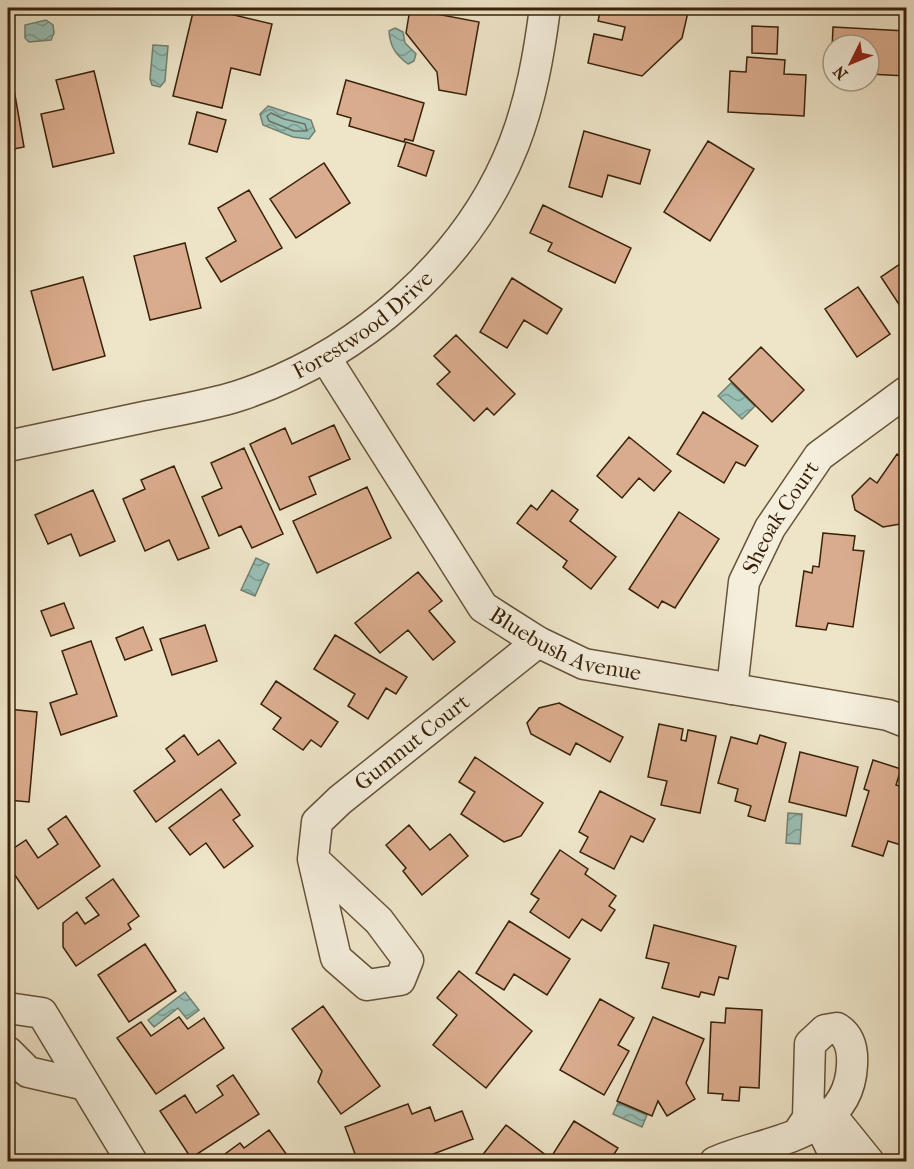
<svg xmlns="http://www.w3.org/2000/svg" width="914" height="1169" viewBox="0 0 914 1169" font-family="'IM FELL French Canon',serif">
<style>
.water{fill:url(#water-waves);stroke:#738070;stroke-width:1.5}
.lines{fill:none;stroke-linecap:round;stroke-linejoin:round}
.shore{stroke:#69705f;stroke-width:1.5}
.building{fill:#daac8e;stroke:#392209;stroke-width:1.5}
.street-casing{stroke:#665339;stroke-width:33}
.street{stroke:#f4eedc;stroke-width:30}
.labels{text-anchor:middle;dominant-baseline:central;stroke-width:4.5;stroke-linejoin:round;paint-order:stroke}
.street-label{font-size:22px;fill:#392209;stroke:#f4eedc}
</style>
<defs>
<pattern id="water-waves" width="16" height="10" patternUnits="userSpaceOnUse" patternTransform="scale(1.5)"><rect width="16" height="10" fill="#99bfb5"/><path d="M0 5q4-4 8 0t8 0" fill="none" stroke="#7e9b91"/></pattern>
</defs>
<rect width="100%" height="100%" fill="#eee5c9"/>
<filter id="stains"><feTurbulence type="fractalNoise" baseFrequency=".00333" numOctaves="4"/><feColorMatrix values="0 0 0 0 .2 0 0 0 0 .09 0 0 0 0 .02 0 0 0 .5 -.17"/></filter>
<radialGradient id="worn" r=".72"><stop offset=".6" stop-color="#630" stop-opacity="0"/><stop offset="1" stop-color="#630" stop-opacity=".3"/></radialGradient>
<!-- water -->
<path class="water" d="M46,20L53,25L54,33L51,40L29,42L25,38V25Z
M395,28L403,32L405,43L416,54L414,61L408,64C396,55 390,47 389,31Z
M153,45L168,46L165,81L160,87L152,85L150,79Z
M268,106L311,120L315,131L309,139L293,137L263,125L260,114Z
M731,383L755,406L742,419L718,396Z
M256,558L269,564L255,596L241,590Z
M788,813L802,814L800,844L786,843Z
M185,992L199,1010L187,1019L178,1008L154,1027L148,1020Z
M618,1103L647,1115L642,1127L613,1114Z"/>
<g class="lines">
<!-- shore -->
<path class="shore" d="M271,113L284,119L305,124L307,131H294L269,121L267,116Z"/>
</g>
<!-- building -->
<path class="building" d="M194,8H205L272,24L260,75L231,68L222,108L173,96Z
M601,8H689L682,38L642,76L588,63L594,34L622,40L625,27L598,21Z
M410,9L479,22L466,95L439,90L437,72L406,33Z
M752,26L778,27L777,54L752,53Z
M833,27L906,31V76L869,74V45H833L831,72Z
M747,57L785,60L784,74L806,75L804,116L728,112L730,71L746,72Z
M94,71L114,153L53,167L41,114L64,109L56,80Z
M8,72H11L24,147L8,150Z
M346,80L424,103L413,141L405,139L404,142L349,126L351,118L337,114Z
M197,112L226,120L217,152L189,144Z
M584,131L650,150L640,184L608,175L602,197L569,187Z
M708,141L754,169L710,241L664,212Z
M406,142L434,151L426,176L398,166Z
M324,163L350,203L296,238L270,199Z
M249,190L282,248L221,282L206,258L236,241L218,208Z
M543,205L631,248L615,283L548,251L552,243L530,233Z
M185,243L201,308L150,320L134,256Z
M906,260V315L881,277Z
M83,277L105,356L53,370L31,291Z
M512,278L562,309L547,334L524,320L507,348L480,332Z
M858,287L890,334L857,357L825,309Z
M456,335L515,394L494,415L487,408L474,421L437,384L450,372L434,356Z
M761,347L804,390L772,422L729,379Z
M703,412L758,446L745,466L736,462L724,483L677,454Z
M334,425L350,459L309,477L316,494L280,510L250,444L285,428L292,444Z
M629,437L671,471L654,491L639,478L622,498L597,476Z
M244,448L283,534L252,548L241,526L219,536L202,497L222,488L211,463Z
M897,454L906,461V523L883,527L855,510L852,496L870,478L877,483Z
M174,466L209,548L178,560L169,540L145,551L123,499L145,489L141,480Z
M367,487L391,538L317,573L293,521Z
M93,490L115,541L80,556L71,534L48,544L35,515Z
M552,490L578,510L570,521L616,557L591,589L563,567L567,561L517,523L531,505L537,510Z
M679,512L719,539L675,608L662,601L658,608L629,589Z
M823,533L855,536L853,550L864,551L853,627L828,623L826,630L796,626L804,571L812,573L813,566L819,567Z
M418,572L442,601L429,611L455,642L433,660L408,630L380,653L355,623Z
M64,603L74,628L51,636L41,611Z
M205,625L217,661L172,675L160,639Z
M143,627L152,650L125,660L116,638Z
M335,635L407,677L396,694L386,688L368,719L348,706L355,694L314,669Z
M91,641L117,716L61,735L50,703L77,694L62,651Z
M276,681L338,722L321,747L311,740L303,750L273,729L281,718L261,704Z
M559,703L623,737L610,762L576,743L570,755L531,734L527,723L539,708Z
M8,709L37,712L29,802L8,800Z
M659,724L683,729L681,740L686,741L688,730L716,736L700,813L661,805L667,781L648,777Z
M184,735L198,755L219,740L236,763L156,822L134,791L175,761L166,749Z
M760,735L786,743L765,821L748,816L751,806L735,801L738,789L718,783L731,737L757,744Z
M800,752L858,767L846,816L789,802Z
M475,757L543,803L521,836L504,842L461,814L475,792L459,782Z
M873,760L901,769L896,785L906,788V826L901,845L888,841L883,856L852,846L869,791L864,789Z
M221,789L240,815L233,820L253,846L224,868L206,843L190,855L169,828Z
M600,791L655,819L643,842L631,836L614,869L580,852L588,837L579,832Z
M66,816L100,866L38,909L8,865V852L26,840L38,858L58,844L48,829Z
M409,825L430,850L450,834L468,856L422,895L403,871L406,868L386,845Z
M560,850L588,869L585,874L616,896L609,906L615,910L601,931L582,919L569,938L530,912L539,899L531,894Z
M113,879L139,916L128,924L131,929L76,966L63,947V923L77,912L85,924L99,915L86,898Z
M509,921L570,959L547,995L514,974L504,990L476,973Z
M654,925L736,946L728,979L719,977L714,995L701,992L699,997L662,988L669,963L646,958Z
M145,944L176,991L129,1022L98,975Z
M459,971L532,1031L486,1088L433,1045L457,1015L437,998Z
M600,999L634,1018L618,1045L629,1051L604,1095L560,1070Z
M323,1006L380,1086L341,1114L318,1082L322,1071L292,1029Z
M726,1008L762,1010L759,1088L740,1087L739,1101L722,1100L723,1094L708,1093L711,1022L725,1023Z
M179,1017L188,1029L204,1018L224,1048L156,1094L117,1038L141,1022L151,1036Z
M653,1017L704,1039L686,1083L695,1099L667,1116L658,1101L652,1116L617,1101Z
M233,1075L259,1114L191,1158L160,1111L185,1095L196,1113L223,1095L217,1086Z
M408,1104L412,1114L430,1107L435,1121L462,1111L473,1139L412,1162H358L345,1127Z
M574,1121L618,1148L609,1162H557L559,1158L553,1154Z
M506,1125L547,1156L543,1162H477Z
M269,1130L292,1162H214L240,1143L244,1148Z"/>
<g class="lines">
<!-- street casing -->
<g class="street-casing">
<g id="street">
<path id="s1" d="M325,357L483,607L538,642L584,664L888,715L906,722"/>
<path id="s2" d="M8,446C55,436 102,426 149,416C179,410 209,405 238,396C357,357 468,262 514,144C531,100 539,54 545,8"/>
<path id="s3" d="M732,689L744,582L770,528L819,456L906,392"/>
<path id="s4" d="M313,859L379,921L408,960L400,980L367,985L336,958L313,859L317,822L340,800L538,642"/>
<path d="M8,1008L42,1013L132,1162"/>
<path d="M8,1052L28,1072L85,1085"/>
<path d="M810,1105L838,1162"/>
<path d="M831,1115L869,1162"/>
<path d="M715,1162C767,1139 849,1138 852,1065C853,1050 850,1036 837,1028L825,1030L810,1044L808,1118L798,1133"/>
</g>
</g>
<!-- street -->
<use href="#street" class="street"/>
</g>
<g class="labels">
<!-- street labels -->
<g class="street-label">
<text stroke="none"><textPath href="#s2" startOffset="380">Forestwood Drive</textPath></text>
<text stroke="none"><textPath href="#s3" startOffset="182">Sheoak Court</textPath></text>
<text stroke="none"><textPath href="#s1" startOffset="388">Bluebush Avenue</textPath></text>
<text stroke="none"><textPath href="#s4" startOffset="498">Gumnut Court</textPath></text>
</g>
</g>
<!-- margin -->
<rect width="914" height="1169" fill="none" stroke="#eee5c9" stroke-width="30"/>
<rect x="9" y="9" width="896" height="1151" fill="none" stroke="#392209" stroke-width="3"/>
<rect x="15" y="15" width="884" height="1139" fill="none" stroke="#392209" stroke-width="1.5"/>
<!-- north arrow -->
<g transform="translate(851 63) rotate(227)"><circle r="28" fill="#f4eedc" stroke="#a99c88" stroke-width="1.5"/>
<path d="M0-4.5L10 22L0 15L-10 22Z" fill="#8f2418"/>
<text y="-9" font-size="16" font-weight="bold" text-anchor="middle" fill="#392209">N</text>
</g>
<rect width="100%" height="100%" filter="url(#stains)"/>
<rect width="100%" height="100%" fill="url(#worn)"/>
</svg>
